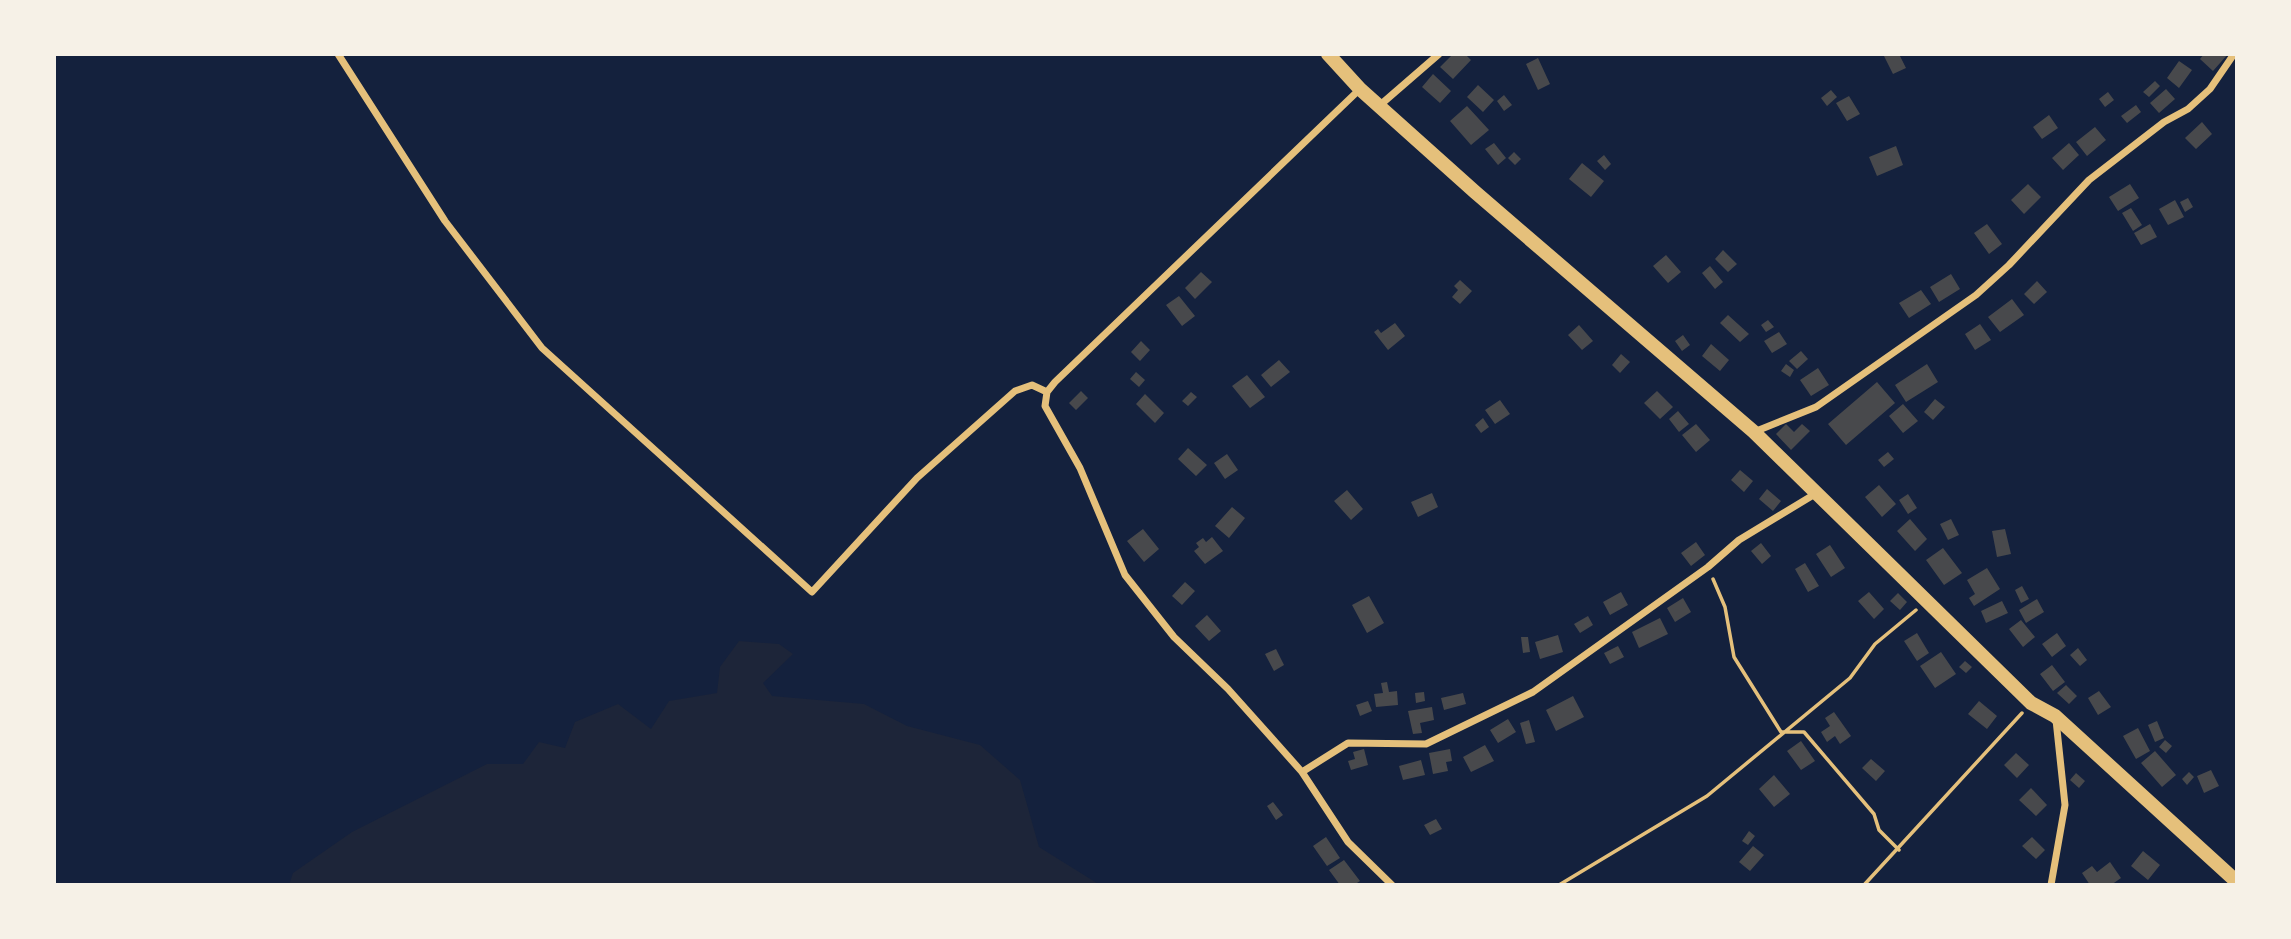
<svg xmlns="http://www.w3.org/2000/svg" width="2291" height="939" viewBox="0 0 2291 939" font-family="Cabin,sans-serif">
<style>
.green{fill:#1d2539}
.building{fill:#48494c}
.lines{fill:none;stroke-linecap:round;stroke-linejoin:round}
.path{stroke:#e5c07b;stroke-width:3.5}
.minor{stroke:#e5c07b;stroke-width:7}
.secondary{stroke:#e5c07b;stroke-width:14}
</style>
<rect width="100%" height="100%" fill="#14213d"/>
<!-- green -->
<path class="green" d="M739,641L779,644L793,654L763,683L772,696L864,704L907,726L980,745L1020,780L1039,847L1100,885H289L293,873L352,832L487,764H523L539,742L565,748L575,722L618,704L651,729L669,701L717,693L720,667Z"/>
<!-- building -->
<path class="building" d="M1453,54H1465L1471,60L1453,79L1440,67Z
M1883,54H1899L1906,68L1893,74Z
M2204,54H2228L2213,71L2200,59Z
M1538,58L1550,84L1538,90L1526,64Z
M2179,61L2192,70L2179,88L2167,78Z
M1433,74L1451,91L1440,103L1422,87Z
M2155,81L2160,86L2149,97L2143,92Z
M1478,85L1494,100L1483,112L1467,97Z
M2166,89L2175,99L2159,113L2150,103Z
M1831,90L1837,97L1827,106L1821,98Z
M2108,92L2114,100L2105,107L2099,99Z
M1504,95L1512,105L1504,111L1497,101Z
M1849,96L1860,114L1847,121L1836,103Z
M2136,105L2141,112L2127,123L2121,116Z
M1467,106L1489,130L1471,145L1450,121Z
M2049,115L2058,128L2042,139L2033,127Z
M2202,122L2212,134L2196,149L2185,138Z
M2095,127L2106,140L2087,156L2076,142Z
M1494,143L1506,158L1498,165L1485,149Z
M2069,143L2079,155L2063,170L2052,158Z
M1896,146L1903,165L1877,176L1869,157Z
M1514,152L1521,159L1515,165L1508,158Z
M1604,155L1611,164L1605,170L1597,161Z
M1582,163L1604,181L1591,197L1569,179Z
M2028,184L2041,197L2024,214L2011,200Z
M2130,184L2139,198L2118,211L2109,197Z
M2188,198L2193,207L2185,212L2180,202Z
M2175,200L2184,217L2168,225L2159,209Z
M2131,208L2142,225L2133,231L2122,213Z
M1987,224L2002,244L1989,254L1974,233Z
M2150,224L2157,237L2141,245L2134,233Z
M1723,250L1737,264L1728,272L1715,259Z
M1666,255L1681,272L1668,283L1653,266Z
M1710,266L1723,282L1715,289L1702,273Z
M1201,272L1212,282L1195,299L1185,288Z
M1951,274L1960,289L1939,302L1930,287Z
M1460,280L1472,291L1460,304L1452,297L1458,290L1454,286Z
M2037,281L2047,292L2034,304L2024,294Z
M1921,290L1931,304L1909,318L1899,303Z
M1179,296L1195,316L1182,326L1166,305Z
M2012,299L2024,315L2000,332L1988,317Z
M1728,315L1749,334L1740,342L1720,323Z
M1768,320L1774,327L1766,332L1761,325Z
M1395,323L1405,336L1388,350L1374,332L1378,329L1381,333Z
M1980,324L1991,340L1975,350L1965,334Z
M1579,325L1593,341L1582,350L1568,335Z
M1779,332L1787,344L1772,353L1764,341Z
M1683,335L1690,345L1682,351L1675,341Z
M1141,341L1150,350L1140,361L1131,352Z
M1711,344L1729,360L1720,371L1702,356Z
M1801,351L1808,359L1797,369L1789,361Z
M1621,354L1630,362L1620,373L1612,365Z
M1279,360L1290,372L1271,387L1261,375Z
M1786,364L1794,370L1790,377L1781,371Z
M1927,364L1938,382L1906,402L1895,385Z
M1818,368L1829,385L1811,396L1800,380Z
M1136,372L1145,380L1139,387L1130,379Z
M1247,375L1265,397L1250,408L1232,386Z
M1877,382L1895,403L1846,445L1828,424Z
M1081,391L1088,398L1076,410L1069,403Z
M1657,391L1673,407L1660,419L1644,403Z
M1191,392L1197,397L1188,406L1182,401Z
M1145,394L1164,413L1155,423L1136,404Z
M1935,399L1945,407L1933,420L1924,412Z
M1500,400L1510,414L1495,424L1485,410Z
M1903,404L1918,421L1903,433L1889,416Z
M1678,411L1689,424L1679,432L1669,419Z
M1483,418L1489,427L1481,433L1475,425Z
M1696,424L1710,440L1696,452L1682,435Z
M1786,424L1794,432L1802,424L1810,431L1791,450L1776,434Z
M1188,448L1207,465L1196,476L1178,459Z
M1888,452L1894,459L1884,467L1878,460Z
M1227,454L1238,470L1225,479L1214,463Z
M1740,470L1753,481L1744,492L1731,480Z
M1879,485L1896,504L1882,517L1865,497Z
M1767,489L1781,501L1773,511L1759,499Z
M1347,490L1363,509L1351,520L1334,501Z
M1432,493L1438,507L1418,517L1411,502Z
M1908,494L1917,508L1908,514L1899,500Z
M1232,507L1245,518L1229,538L1215,526Z
M1910,519L1927,539L1915,551L1897,531Z
M1951,519L1959,535L1948,540L1940,524Z
M1143,529L1159,549L1144,562L1127,541Z
M2005,529L2011,554L1997,557L1992,531Z
M1212,537L1223,551L1205,564L1194,551L1199,547L1196,543L1203,538L1206,542Z
M1696,542L1705,555L1691,566L1681,553Z
M1761,543L1771,556L1762,564L1751,551Z
M1830,545L1845,568L1831,577L1816,554Z
M1943,548L1962,573L1944,585L1926,560Z
M1805,563L1819,586L1808,592L1795,569Z
M1987,568L2000,589L1974,606L1969,598L1975,594L1967,580Z
M1185,582L1195,591L1182,605L1172,596Z
M2022,586L2029,599L2021,603L2015,590Z
M1621,592L1628,605L1610,615L1603,602Z
M1869,592L1884,609L1874,619L1858,601Z
M1898,593L1907,602L1900,610L1890,601Z
M1369,596L1384,623L1367,633L1352,605Z
M1683,598L1691,612L1675,622L1667,608Z
M2037,599L2044,612L2026,623L2019,610Z
M2002,601L2008,613L1986,623L1981,611Z
M1207,615L1221,631L1209,641L1195,626Z
M1588,616L1593,625L1580,633L1574,624Z
M1660,618L1668,634L1639,648L1632,632Z
M2021,620L2035,637L2023,647L2009,629Z
M1917,633L1929,653L1917,661L1904,641Z
M2057,633L2066,646L2052,657L2042,644Z
M1558,635L1563,652L1540,659L1535,642Z
M1521,637H1528L1530,652L1523,653Z
M1618,646L1624,657L1610,664L1604,653Z
M2078,648L2087,660L2080,666L2070,655Z
M1276,649L1284,665L1274,671L1265,654Z
M1941,652L1956,674L1935,688L1920,666Z
M1965,661L1972,667L1966,673L1959,667Z
M2052,665L2065,682L2053,691L2040,674Z
M1387,682L1389,692L1397,691L1398,705L1376,707L1374,694L1383,693L1381,683Z
M2066,685L2077,696L2069,704L2057,693Z
M2099,691L2111,707L2098,715L2088,698Z
M1424,692L1425,701L1416,703L1415,693Z
M1463,693L1466,704L1444,710L1441,698Z
M1573,696L1584,717L1556,731L1546,710Z
M1368,701L1372,711L1360,716L1356,705Z
M1979,701L1997,716L1987,729L1968,714Z
M1432,707L1434,720L1420,723L1422,733L1413,734L1408,711Z
M1834,712L1851,736L1840,744L1835,736L1827,742L1821,732L1830,726L1825,718Z
M1508,719L1516,732L1498,743L1490,730Z
M1529,720L1535,742L1526,744L1520,723Z
M2157,721L2164,738L2155,742L2148,725Z
M2138,728L2150,751L2136,759L2123,736Z
M2165,740L2172,746L2166,753L2159,747Z
M1801,741L1815,761L1801,770L1787,751Z
M1485,745L1494,761L1471,772L1463,757Z
M1364,749L1368,765L1351,770L1348,761L1355,759L1353,752Z
M1450,749L1452,761L1446,762L1448,771L1433,774L1429,753Z
M2155,751L2176,775L2162,787L2141,763Z
M2016,753L2029,765L2017,778L2004,765Z
M1871,759L1885,771L1876,781L1862,768Z
M1421,760L1425,775L1403,780L1399,766Z
M2211,770L2219,786L2204,793L2197,776Z
M2189,772L2194,777L2187,785L2182,779Z
M2076,773L2085,781L2079,788L2070,780Z
M1774,775L1790,794L1774,807L1759,789Z
M2031,788L2047,805L2036,816L2019,800Z
M1273,802L1283,815L1276,820L1267,806Z
M1436,819L1442,829L1430,835L1424,825Z
M1749,831L1755,836L1748,845L1742,841Z
M1326,837L1340,858L1327,866L1313,846Z
M2032,837L2045,850L2036,859L2022,846Z
M1753,846L1764,855L1750,871L1739,862Z
M2143,851L2160,865L2148,880L2131,866Z
M1344,860L1360,881L1354,885H1340L1329,870Z
M2110,862L2121,878L2111,885H2090L2082,873L2092,866L2097,872Z"/>
<g class="lines">
<!-- path -->
<path class="path" d="M1713,579L1725,607L1734,657L1781,732H1804L1874,814L1879,830L1899,850
M1559,885L1707,796L1850,678L1875,644L1916,610
M1864,885L2022,713"/>
<!-- minor -->
<path class="minor" d="M338,54L445,221L542,348L812,592L917,478L1015,391L1032,385L1047,392
M1360,89L1055,382L1047,392L1045,406L1080,468L1125,575L1174,637L1228,689L1302,772L1348,842L1392,885
M1379,106L1439,54
M1754,432L1816,407L1976,295L2009,265L2089,180L2164,122L2188,109L2210,89L2234,54
M1302,772L1348,743L1426,744L1533,692L1708,567L1739,540L1815,494
M2051,885L2065,805L2056,720"/>
<!-- secondary -->
<path class="secondary" d="M1328,54L1360,89L1475,192L1754,432L2031,703L2055,716L2237,882"/>
</g>
<!-- border -->
<rect width="2291" height="939" fill="none" stroke="#f6f1e7" stroke-width="112"/>
</svg>
